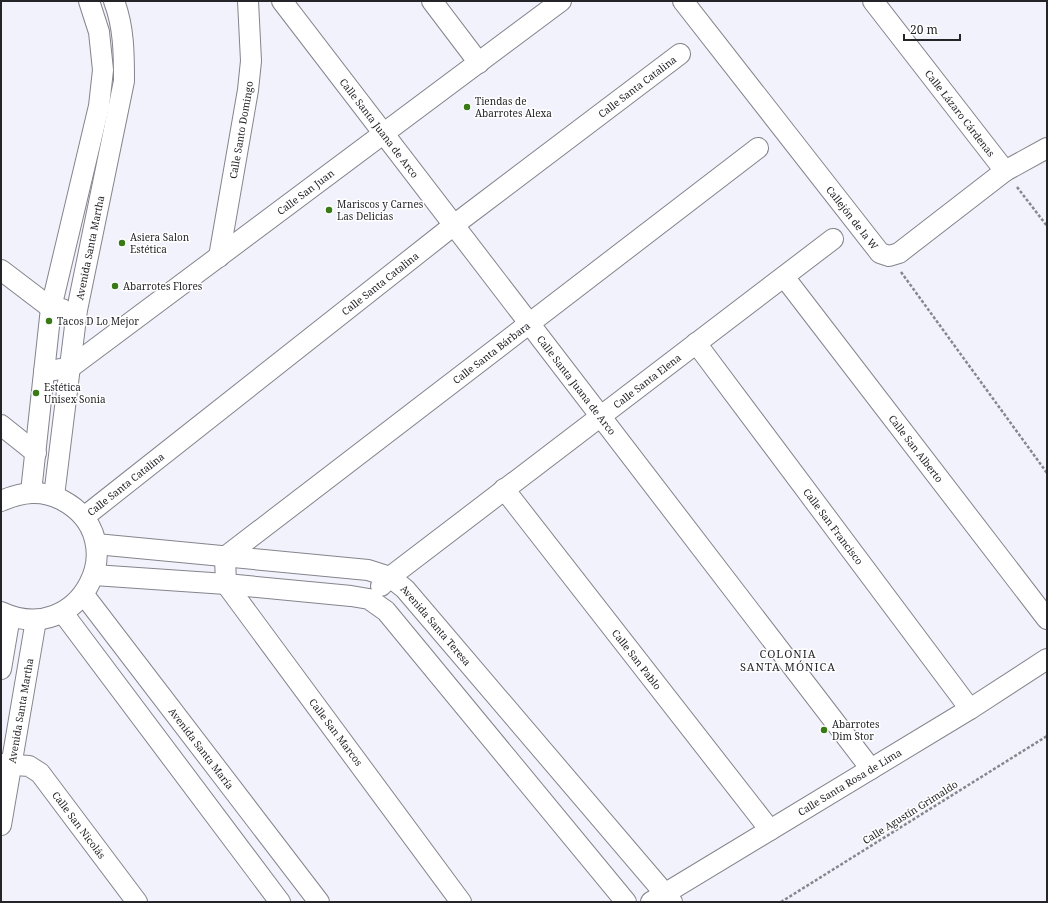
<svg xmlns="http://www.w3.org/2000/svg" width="1048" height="903" viewBox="0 0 1048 903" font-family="'Noto Serif',serif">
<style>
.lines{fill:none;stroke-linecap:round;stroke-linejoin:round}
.minor-casing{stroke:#84848c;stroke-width:22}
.path{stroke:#86868d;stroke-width:2.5;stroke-dasharray:3 2;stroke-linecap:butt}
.minor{stroke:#fff;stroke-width:20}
.poi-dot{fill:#397916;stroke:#fff;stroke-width:1.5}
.labels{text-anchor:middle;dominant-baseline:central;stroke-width:3;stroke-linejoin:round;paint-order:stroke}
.street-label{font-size:10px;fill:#252529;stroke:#fff}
.poi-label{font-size:10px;fill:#252529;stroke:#fff;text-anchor:start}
.neighbourhood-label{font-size:11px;letter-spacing:1px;fill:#252529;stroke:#fff}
</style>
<rect width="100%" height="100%" fill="#f2f2fc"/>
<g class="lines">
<!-- minor casing -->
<g class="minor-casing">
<g id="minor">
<path id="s1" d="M282,1L871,769"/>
<path d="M432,1L479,63"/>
<path id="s2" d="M683,1L880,253L889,256L899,253L1005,171L1047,148"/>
<path id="s3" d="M873,1L1005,171"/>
<path id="s4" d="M219,257L248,90L251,61L248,1"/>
<path d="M1,270L51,308L62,309"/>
<path id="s5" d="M785,278L1047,619"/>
<path id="s6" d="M696,343L970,709"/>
<path id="s7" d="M44,372L71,367L561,1"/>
<path d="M1,425L36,453"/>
<path id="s8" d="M504,489L770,830"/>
<path d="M31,492L51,308L99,106L103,70L99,32L89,1"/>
<path id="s9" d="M54,496L77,310L124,81C124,54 124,27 114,1"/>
<path d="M1,501C22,492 41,489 62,500C136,539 80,649 1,612"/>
<path id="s10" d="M84,517L454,225L680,54"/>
<path id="s11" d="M96,544L368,570L390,577L405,589L672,902"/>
<path d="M94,575L226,584L351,596L369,599L386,611L626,902"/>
<path id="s12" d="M381,586L390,577L833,239"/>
<path id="s13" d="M84,595L319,902"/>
<path d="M63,613L280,902"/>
<path d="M1,669L10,616"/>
<path id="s14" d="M1,764L29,766L40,773L137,902"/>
<path id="s15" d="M1,825L36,620"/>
<path id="s16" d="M461,902L226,584L225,557L758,148"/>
<path id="s17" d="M651,902L970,709L1047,659"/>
</g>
</g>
<!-- path -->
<path class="path" d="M1017,187L1047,226
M901,272L1047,473
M781,902L1047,736"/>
<!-- minor -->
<use href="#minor" class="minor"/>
</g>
<!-- markers -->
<g class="poi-dot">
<circle cx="467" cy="107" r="4"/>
<circle cx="329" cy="210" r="4"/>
<circle cx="122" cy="243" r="4"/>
<circle cx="115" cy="286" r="4"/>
<circle cx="49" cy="321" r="4"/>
<circle cx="36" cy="393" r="4"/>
<circle cx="824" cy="730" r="4"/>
</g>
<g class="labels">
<!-- street labels -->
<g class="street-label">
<text stroke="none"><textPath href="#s10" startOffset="701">Calle Santa Catalina</textPath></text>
<text stroke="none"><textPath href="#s3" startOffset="142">Calle Lázaro Cárdenas</textPath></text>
<text stroke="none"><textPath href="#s1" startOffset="160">Calle Santa Juana de Arco</textPath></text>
<text stroke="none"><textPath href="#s4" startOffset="129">Calle Santo Domingo</textPath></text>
<text stroke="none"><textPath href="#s7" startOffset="320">Calle San Juan</textPath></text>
<text stroke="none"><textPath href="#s2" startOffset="275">Callejón de la W</textPath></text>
<text stroke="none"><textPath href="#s9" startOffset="251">Avenida Santa Martha</textPath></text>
<text stroke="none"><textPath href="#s10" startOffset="377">Calle Santa Catalina</textPath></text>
<text stroke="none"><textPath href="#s16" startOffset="758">Calle Santa Bárbara</textPath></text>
<text stroke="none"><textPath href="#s12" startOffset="336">Calle Santa Elena</textPath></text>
<text stroke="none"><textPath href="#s1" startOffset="484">Calle Santa Juana de Arco</textPath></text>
<text stroke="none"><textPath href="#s5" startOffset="215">Calle San Alberto</textPath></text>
<text stroke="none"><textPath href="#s10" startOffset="53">Calle Santa Catalina</textPath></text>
<text stroke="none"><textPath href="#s6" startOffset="229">Calle San Francisco</textPath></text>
<text stroke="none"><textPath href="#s11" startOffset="363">Avenida Santa Teresa</textPath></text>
<text stroke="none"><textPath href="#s8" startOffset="216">Calle San Pablo</textPath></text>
<text stroke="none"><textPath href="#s15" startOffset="116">Avenida Santa Martha</textPath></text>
<text transform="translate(336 732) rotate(53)">Calle San Marcos</text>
<text stroke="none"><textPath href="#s13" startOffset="193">Avenida Santa María</textPath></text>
<text stroke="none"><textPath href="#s17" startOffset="232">Calle Santa Rosa de Lima</textPath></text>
<text transform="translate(910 812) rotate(-32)">Calle Agustín Grimaldo</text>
<text stroke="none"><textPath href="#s14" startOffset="106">Calle San Nicolás</textPath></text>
</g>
<!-- poi labels -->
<g class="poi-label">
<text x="475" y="101">Tiendas de<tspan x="475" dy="12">Abarrotes Alexa</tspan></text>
<text x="337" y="204">Mariscos y Carnes<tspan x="337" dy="12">Las Delicias</tspan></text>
<text x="130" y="237">Asiera Salon<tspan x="130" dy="12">Estética</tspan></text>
<text x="123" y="286">Abarrotes Flores</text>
<text x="57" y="321">Tacos D Lo Mejor</text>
<text x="44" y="387">Estética<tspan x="44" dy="12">Unisex Sonia</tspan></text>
<text x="832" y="724">Abarrotes<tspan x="832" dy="12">Dim Stor</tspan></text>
</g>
<!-- neighbourhood labels -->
<g class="neighbourhood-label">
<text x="788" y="653">COLONIA<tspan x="788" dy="13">SANTA MÓNICA</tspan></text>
</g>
</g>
<!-- border -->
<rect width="1048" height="903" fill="none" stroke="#252529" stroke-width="4"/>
<!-- scale -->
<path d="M904 34v6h56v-6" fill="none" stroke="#252529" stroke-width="2"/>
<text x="910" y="34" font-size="12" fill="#252529" stroke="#ffffff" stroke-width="3" paint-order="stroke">20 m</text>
</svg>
